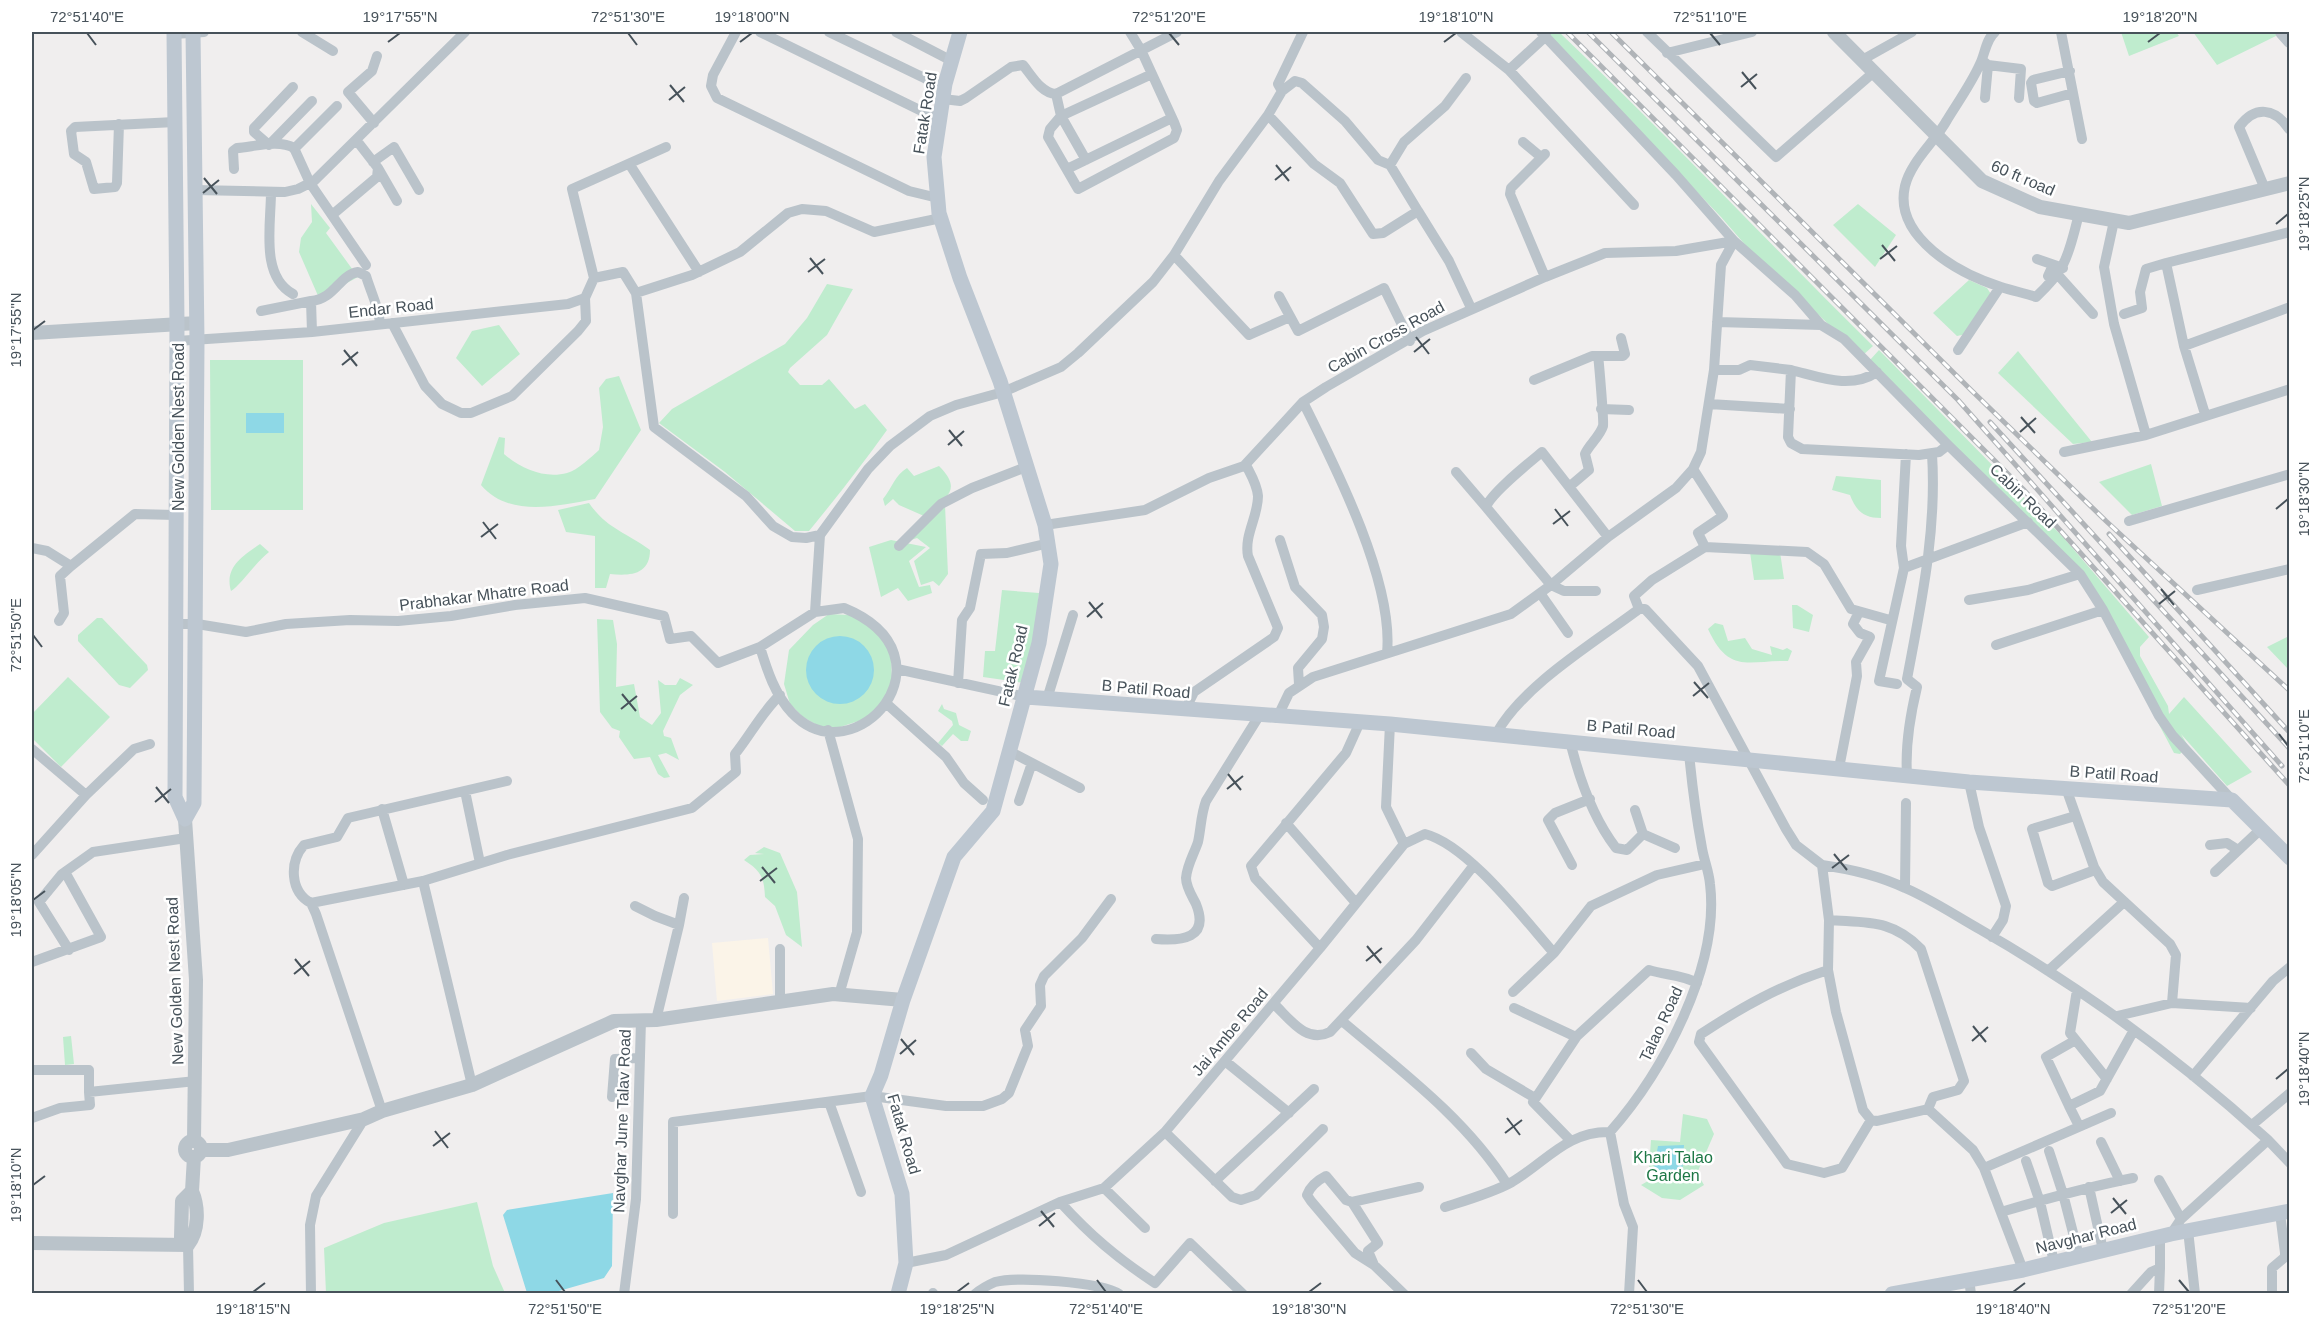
<svg xmlns="http://www.w3.org/2000/svg" width="2321" height="1325" viewBox="0 0 2321 1325" font-family="Arial,sans-serif">
<style>
.commercial{fill:#fbf4e8}
.green{fill:#bfecce}
.water{fill:#8ed8e6}
.lines{fill:none;stroke-linecap:round;stroke-linejoin:round}
.minor{stroke:#bac3ca;stroke-width:10}
.tertiary{stroke:#bac3ca;stroke-width:14}
.secondary{stroke:#bdc7d1;stroke-width:15}
.rail-casing{stroke:#b0b4b8;stroke-width:5}
.rail{stroke:#fff;stroke-width:3;stroke-dasharray:9;stroke-linecap:butt}
.ticks{fill:none;stroke:#47525a;stroke-width:2}
.labels{text-anchor:middle;dominant-baseline:central;stroke-width:5;stroke-linejoin:round;paint-order:stroke}
.street-label{font-size:16px;fill:#47525a;stroke:#fff}
.park-label{font-size:16px;fill:#1c7745;stroke:#fff}
.neatline{fill:none;stroke:#47525a;stroke-width:2}
.ticks-label{font-size:15px;text-anchor:middle;fill:#47525a}
</style>
<rect width="100%" height="100%" fill="#f0eeee"/>
<!-- commercial -->
<path class="commercial" d="M768,938L773,994L717,1001L712,943Z"/>
<!-- green -->
<path class="green" d="M1544,32H1559C1666,134 1768,242 1873,346L1862,356L1748,248L1721,217Z
M2121,32H2176L2179,36L2129,56Z
M2193,32H2276L2278,35L2217,65Z
M311,204L330,228L326,233L358,277L319,298L299,252L301,238L312,222Z
M1858,204L1896,235L1875,267L1833,225Z
M1969,280L1987,288L1993,297L1966,334L1957,336L1933,313Z
M827,284L853,289L827,335L790,368L788,372L800,385H822L829,379L855,409L865,404L887,430C862,465 836,498 809,531H795L725,472L659,423L672,409L785,344L807,318Z
M499,325L520,354L482,386L456,358L472,331Z
M1879,350L2063,537L2149,637L2140,647V656L2168,706L2169,714L2184,697L2252,772L2227,786L2181,734L2188,746L2180,754L2174,753L2086,586L1870,360Z
M2018,351L2092,442L2073,444L1998,373Z
M210,360H303V510H211Z
M619,376L641,430L595,499C557,506 509,518 481,485L499,437L505,438L504,454C521,469 545,479 567,473C578,470 591,457 599,450L603,427L599,388L606,379Z
M2151,464L2162,506L2132,515L2099,482Z
M939,466C964,491 945,498 924,516L899,505L893,499L885,506L883,499C892,488 895,475 907,468L914,476Z
M1836,476L1881,480V518C1864,518 1856,511 1850,495L1832,490Z
M589,503C607,529 626,532 650,550C650,575 630,576 610,574L606,588H595V536L566,532L558,510Z
M945,505L948,574L939,586L933,581L921,585L914,561L930,548L917,538L911,540Z
M891,540L926,547L909,561L919,587L930,585L932,593L908,601L898,588L881,597L869,547Z
M260,544L269,552C257,561 239,587 231,591C224,567 243,556 260,544Z
M1750,552H1780L1784,579L1754,580Z
M1002,590L1039,593L1036,623L1024,683L983,677L985,651H995Z
M1792,605H1797L1813,615L1809,632L1793,628Z
M829,614L849,615L867,622L891,651L892,687L871,717L837,728L819,726L803,717L790,704L784,684L789,650L813,625Z
M97,618H102L147,665L148,670L130,688L119,685L78,641V635Z
M597,619L613,620L617,644L616,687L634,684L640,717L652,725L661,713L658,680L665,685H676L680,678L693,685L680,695L663,731L664,736L671,738L679,760L666,753L658,755L670,777L664,778L658,774L650,757L634,759L619,737L620,731L612,728L600,712Z
M1715,623L1723,625L1728,641L1745,638L1752,649L1772,655L1770,646L1783,650L1787,648L1792,651L1788,661C1749,660 1729,675 1708,629Z
M2289,636V670L2267,647Z
M68,677L110,717L61,767L32,738V714Z
M942,704L944,709L956,713L959,725L971,731L968,741H961L953,734L942,746L938,743L953,725L952,721L938,711Z
M764,847L780,853L797,892L802,947L786,935L775,906L765,897C764,877 761,871 744,860L750,855L764,854L755,853Z
M71,1036L74,1064L65,1065L63,1037Z
M1683,1114L1707,1119L1714,1134L1697,1173L1704,1185L1680,1200L1662,1198L1641,1185L1648,1181L1651,1140L1680,1142Z
M477,1202L493,1266L505,1293H326L324,1248L384,1223Z"/>
<!-- water -->
<path class="water" d="M246,413H284V433H246Z
M806 670a34 34 0 1 1 68 0a34 34 0 1 1-68 0Z
M1684,1145L1682,1176L1652,1178L1658,1146Z
M613,1193L612,1266L604,1278L552,1293H527L503,1215L507,1210Z"/>
<g class="lines">
<!-- minor -->
<path class="minor" d="M302,32L333,51
M736,32L713,75L711,86L717,98L909,191L938,198
M760,32L940,120
M829,32L945,88
M896,32L952,61
M1461,32L1509,70L1546,36
M1541,32L1676,175L1734,241L1795,295L1821,325
M1647,32L1776,157L1874,72
M1995,32C1986,39 1985,54 1980,64C1971,84 1958,102 1947,120C1935,142 1911,161 1905,186C1893,238 1960,274 2001,287C2013,291 2025,293 2036,297C2068,267 2068,255 2079,214
M2061,32L2082,139
M174,34L204,32
M1667,53L1752,32
M1862,60L1912,32
M1982,60L1988,65L2021,69L2019,98
M1509,70L1634,205
M2070,71L2033,80L2031,83L2034,101L2037,103L2073,93
M293,87L254,128V132L269,145L312,101
M1282,91L1278,84L1303,32
M1056,94L1061,116L1050,129L1048,137L1078,189L1174,138L1177,130L1174,122L1141,50L1130,32
M1985,98L1988,65
M943,99L960,101L966,98L1011,67L1023,65C1032,76 1041,93 1056,94L1177,32
M1268,115L1282,91L1295,81L1302,83L1345,121L1378,160L1390,165
M374,123L348,92L372,71L377,56
M119,124L117,183L115,187L94,189L86,162L74,154L71,131L75,127L175,122
M1523,142L1541,157
M294,149L337,106
M1545,154L1511,188L1510,194L1545,277
M1086,160L1061,116L1152,74
M373,162L394,147L419,190
M630,165L699,272
M378,168L397,201
M234,169L233,151L237,148C253,147 279,139 294,148L310,183L366,265
M1067,169L1172,118
M2265,189L2239,127C2255,105 2275,108 2289,129
M195,190L285,192L298,189L314,181L465,32
M271,192C271,225 260,276 293,294
M1418,211L1390,165L1404,142L1445,106L1466,78
M332,215L377,177L378,168L357,141
M2114,221L2104,267L2114,324L2146,435
M1174,255L1249,335L1290,317
M2037,259L2063,268
M2058,275L2093,314
M2048,276L2053,265
M594,278L623,272L636,293L692,275L740,252L788,213L802,209L826,211L874,232L941,218
M594,278L572,189L666,147
M636,293L654,427L746,496L773,526L792,537L806,538L820,535
M1279,296L1298,331L1384,288L1410,341
M261,311L311,301
M2124,314L2142,308L2140,292L2146,269L2166,263
M1717,322L1821,325L1844,339L1948,445L2080,574L2103,610L2159,716L2173,736L2232,800
M392,323L425,386L442,404L461,413H471L512,396L578,331L586,321L585,298
M312,332L311,301C335,299 339,275 358,272L366,276C371,293 379,307 380,324
M177,341L312,332L568,304L585,298L594,278
M2184,346L2166,263L2290,232
M1958,350L2000,287
M1598,356H1623L1625,354L1621,338
M1714,370H1739L1750,365L1791,370
M1877,372C1850,390 1820,377 1791,370L1788,437L1791,443L1802,449L1919,455L1939,452L1948,445
M1534,380L1592,356H1598C1599,362 1604,422 1603,426C1600,436 1589,445 1585,454L1589,470L1569,487
M1303,402C1335,466 1394,582 1387,653
M1709,404L1790,409
M1601,409L1629,410
M2205,414L2184,346L2290,307
M2064,452L2146,435L2290,389
M1456,472L1486,507
M2129,521L2290,474
M1045,525L1145,510L1209,478L1244,466L1303,402L1326,387L1423,331L1545,277L1605,253L1676,251L1734,241
M1280,540L1295,587L1322,615L1324,627L1322,639L1298,668L1299,684
M899,546L941,504L972,488L1026,467
M1705,547L1807,552L1824,564L1851,609L1890,620
M32,548L47,551L71,566L135,514L176,515
M1904,568L2028,522
M2197,590L2290,569
M1596,591H1564L1551,585L1486,507C1491,493 1529,463 1542,452L1608,537
M1540,593L1568,633
M1969,600L2028,590L2080,574
M844,608C961,656 855,779 792,713C775,695 767,670 760,647L815,612Z
M1639,609H1645L1698,666L1786,829L1796,845L1822,865L1829,920L1828,970L1836,1012L1863,1110L1871,1120L1877,1121L1928,1109L1973,1150L1984,1168L2023,1270
M1639,609L1634,596L1652,580L1705,547L1698,533L1723,516L1693,469
M815,612L820,535L868,469L890,446L930,416L956,405L1003,392L1061,367L1078,353L1153,282L1174,255L1219,181L1268,115L1314,164L1340,183L1373,234L1383,233L1418,211L1449,261L1471,308
M59,621L64,613L60,576L71,566
M177,624H197L246,632L286,624L350,620L398,621L451,616L515,605L585,598L664,616L670,639L691,636L718,663L760,647
M1996,645L2103,610
M897,669L1026,697
M958,683L962,620L970,608L981,554L1007,553L1049,543
M1897,684L1879,681L1904,568L1901,546L1906,454
M1047,699L1073,615
M887,704L946,757L964,783L983,800
M1185,710L1194,692L1274,637L1278,628L1248,556C1244,535 1258,517 1258,496C1257,484 1251,475 1246,465
M1277,718L1289,693L1313,677L1511,614L1551,585L1608,537L1676,488L1693,469L1701,452L1714,370L1721,265L1734,241
M1390,724L1386,807L1404,844L1425,834C1468,845 1524,919 1554,953L1513,992
M828,730L858,839L857,932L839,995
M1496,734C1523,685 1594,643 1639,609
M1570,741C1579,778 1593,818 1616,848L1627,850L1643,834L1635,810
M32,749L86,795L32,855
M1009,751L1080,788
M1839,768L1857,676L1856,662L1870,637L1860,633L1853,624L1859,612
M1907,775C1905,745 1910,716 1917,687L1907,679C1921,604 1937,531 1932,454
M1969,782L1979,827L2006,906L2003,920L1992,937
M2066,788L2094,867L2103,882L2170,944L2176,955L2172,1003
M465,791L480,863
M86,795L134,749L150,744
M1019,801L1032,763
M382,809L404,885
M2075,816L2032,829L2048,883L2052,886L2095,870
M1286,823L1356,903
M1643,834L1675,848
M2210,845L2227,843L2238,850
M1572,865L1548,820L1555,813L1590,799
M1822,865C1850,869 1880,876 1905,888C1931,899 1956,916 1981,930C2084,989 2180,1060 2268,1140L2181,1219L2171,1234
M2215,872L2261,829
M423,881L472,1085
M1905,887L1906,803
M311,903L423,881L507,855L692,808L736,772L735,754C751,734 762,712 780,695
M635,906L655,916L679,925L656,1020
M1829,920C1867,923 1892,919 1921,949L1964,1081L1958,1090L1933,1097L1928,1109
M679,925L684,898
M1156,939C1181,941 1210,939 1196,904C1192,896 1186,887 1186,878C1187,865 1194,854 1198,842C1201,828 1201,814 1206,801L1259,716
M1320,948L1404,844
M780,949V1002
M69,950L39,902L62,874L93,852L186,838
M1554,953L1591,906L1657,875L1705,864
M32,962L101,937L65,872
M1828,970C1781,985 1742,1007 1701,1034L1699,1042L1787,1164L1824,1173L1842,1168L1871,1120
M2048,971L2124,902
M2077,990L2070,1033L2107,1079
M1274,1004C1290,1019 1306,1044 1330,1032L1416,940L1474,865
M1514,1008L1576,1037
M2117,1016L2172,1003L2251,1008
M1342,1021C1401,1071 1465,1118 1507,1184
M1471,1053L1486,1069L1535,1098
M1225,1061L1289,1113
M32,1070H89V1092L196,1081
M2193,1076L2273,981L2290,967
M612,1097L615,1059L640,1058
M829,1102L861,1192
M2069,1106L2046,1057L2074,1041
M382,1111L316,914L311,903C290,892 289,862 304,845L337,837L348,818L507,781
M32,1118L60,1108L90,1105L89,1092
M2252,1125L2290,1093
M2079,1126L2069,1106L2100,1091L2134,1030
M1165,1132L1232,1197L1241,1200L1256,1195L1323,1129
M2268,1140L2290,1163
M1571,1141L1533,1102L1577,1036L1649,970C1665,975 1683,975 1697,983
M2101,1142L2120,1181
M2049,1151L2063,1194L2079,1256
M2026,1161L2040,1202L2054,1262
M1984,1168L2111,1113
M2159,1180L2181,1219
M1215,1181L1314,1089
M2089,1187L2103,1250
M1104,1188L1145,1228
M1060,1202C1090,1235 1117,1258 1155,1283L1190,1243L1243,1294
M1352,1202L1419,1187
M1445,1207C1467,1200 1492,1193 1512,1182C1546,1162 1567,1131 1610,1132
M2001,1212C2045,1199 2088,1187 2133,1178
M673,1214V1122L872,1096L946,1106H983L1002,1099L1009,1093L1028,1046L1025,1030L1041,1006L1040,985L1044,976L1082,938L1111,899
M2188,1230L2195,1294
M188,1245L189,1294
M906,1263L946,1255L1060,1202L1104,1188L1165,1132L1320,948L1255,878L1251,866L1346,753L1360,722
M1374,1265L1368,1251L1378,1243L1352,1202L1346,1200L1326,1176C1318,1180 1310,1187 1307,1195L1311,1201L1355,1253L1374,1265L1404,1294
M1969,1279L1971,1294
M311,1294L310,1225L316,1196L364,1119
M624,1294L636,1199L641,1020
M933,1294V1293
M975,1294C981,1289 988,1285 995,1282C1017,1276 1101,1282 1119,1294
M1629,1294L1633,1227L1624,1204L1610,1132C1663,1072 1720,966 1710,884C1709,872 1704,860 1702,848C1696,816 1692,785 1689,753
M2131,1294L2151,1272L2160,1268V1236
M2159,1294L2160,1268
M2272,1294V1268L2285,1257V1253L2280,1213"/>
<!-- tertiary -->
<path class="tertiary" d="M1834,32L1982,181L2040,207L2129,223L2290,183
M2282,32L2290,41
M32,333L197,323
M185,819L196,980L194,1141
M185 1149a8 8 0 1 1 16 0a8 8 0 1 1-16 0Z
M201,1150H228L364,1119L382,1111L472,1085L614,1021L656,1020L833,994L903,1000
M192,1191L194,1157
M32,1243L188,1245
M188,1245L181,1237L182,1201L192,1191
M188,1245C199,1231 199,1207 192,1191"/>
<!-- secondary -->
<path class="secondary" d="M174,32L177,324L175,797L185,819L194,803L197,341L193,32
M1026,697L1390,724L1969,782L2232,800L2290,858
M898,1294L906,1263L902,1194L872,1096L881,1075L903,1000L954,857L993,811L1039,643L1051,564L1045,525L1000,381L960,278L939,213L934,157L945,84L960,32
M1892,1294L2023,1270L2171,1234L2290,1211"/>
<!-- rail casing -->
<g class="rail-casing">
<path id="rail" d="M1567,32L2023,489L2290,786
M1588,32L1958,400L2282,766
M1611,32L1970,389L2106,521L2290,691
M1990,422L2290,749
M2109,534L2290,733"/>
</g>
<!-- rail -->
<use href="#rail" class="rail"/>
</g>
<!-- ticks -->
<path class="ticks" d="M87,33L96,45M628,33L637,45M1169,33L1179,45M1710,33L1720,45M388,42L400,33M740,42L752,33M1444,42L1456,33M2148,42L2160,33M1742,72L1756,89M670,85L684,102M1741,87L1757,74M669,100L685,87M1276,165L1289,181M204,178L217,194M1275,180L1291,167M203,193L219,180M2276,224L2288,214M1882,245L1895,261M810,258L823,274M1880,259L1897,246M808,272L825,259M33,330L45,321M1416,337L1429,354M344,350L357,366M1414,352L1430,339M342,365L358,352M2021,417L2035,433M949,430L962,446M2020,432L2036,418M948,445L964,431M1555,509L1568,526M2276,509L2288,499M483,522L496,539M1553,524L1570,511M481,537L498,524M2161,589L2174,605M1089,602L1102,618M2159,604L2175,591M1087,617L1103,603M33,635L42,647M1694,682L1708,698M622,694L636,711M1693,696L1709,683M621,709L637,696M2279,734L2288,746M1228,774L1241,790M156,787L169,803M1227,789L1243,776M155,802L171,789M1834,854L1847,870M762,867L775,883M1832,868L1849,855M760,881L777,868M33,900L45,891M1367,946L1381,963M295,959L309,976M1366,961L1382,948M294,974L310,961M1973,1026L1986,1042M901,1039L914,1055M1972,1041L1988,1027M900,1054L916,1040M2276,1079L2288,1069M1507,1118L1520,1135M435,1131L448,1148M1505,1133L1522,1120M433,1146L450,1133M33,1185L45,1176M2113,1198L2126,1214M1041,1211L1054,1227M2111,1213L2127,1200M1039,1226L1055,1213M556,1280L565,1292M1097,1280L1106,1292M1638,1280L1647,1292M2179,1280L2189,1292M253,1292L265,1283M957,1292L969,1283M1309,1292L1321,1283M2013,1292L2025,1283"/>
<g class="labels">
<!-- street labels -->
<g class="street-label">
<text transform="translate(925 113) rotate(-81)">Fatak Road</text>
<text transform="translate(2023 178) rotate(23)">60 ft road</text>
<text transform="translate(391 308) rotate(-6)">Endar Road</text>
<text transform="translate(1386 337) rotate(-29)">Cabin Cross Road</text>
<text transform="translate(178 427) rotate(-90)">New Golden Nest Road</text>
<text transform="translate(2023 496) rotate(44)">Cabin Road</text>
<text transform="translate(484 595) rotate(-7)">Prabhakar Mhatre Road</text>
<text transform="translate(1013 666) rotate(-77)">Fatak Road</text>
<text transform="translate(1146 689) rotate(5)">B Patil Road</text>
<text transform="translate(1631 729) rotate(5)">B Patil Road</text>
<text transform="translate(2114 774) rotate(4)">B Patil Road</text>
<text transform="translate(175 981) rotate(-92)">New Golden Nest Road</text>
<text transform="translate(1661 1024) rotate(-65)">Talao Road</text>
<text transform="translate(1230 1032) rotate(-50)">Jai Ambe Road</text>
<text transform="translate(622 1121) rotate(-88)">Navghar June Talav Road</text>
<text transform="translate(904 1134) rotate(74)">Fatak Road</text>
<text transform="translate(2086 1236) rotate(-14)">Navghar Road</text>
</g>
<!-- park labels -->
<g class="park-label">
<text x="1673" y="1157">Khari Talao<tspan x="1673" dy="18">Garden</tspan></text>
</g>
</g>
<!-- border -->
<rect width="2321" height="1325" fill="none" stroke="#ffffff" stroke-width="66"/>
<rect x="33" y="33" width="2255" height="1259" class="neatline"/>
<g class="ticks-label">
<text x="87" y="22">72°51'40"E</text>
<text x="400" y="22">19°17'55"N</text>
<text x="628" y="22">72°51'30"E</text>
<text x="752" y="22">19°18'00"N</text>
<text x="1169" y="22">72°51'20"E</text>
<text x="1456" y="22">19°18'10"N</text>
<text x="1710" y="22">72°51'10"E</text>
<text x="2160" y="22">19°18'20"N</text>
<text transform="translate(2304 214) rotate(-90)" y="5">19°18'25"N</text>
<text transform="translate(16 330) rotate(-90)" y="5">19°17'55"N</text>
<text transform="translate(2304 499) rotate(-90)" y="5">19°18'30"N</text>
<text transform="translate(16 635) rotate(-90)" y="5">72°51'50"E</text>
<text transform="translate(2304 746) rotate(-90)" y="5">72°51'10"E</text>
<text transform="translate(16 900) rotate(-90)" y="5">19°18'05"N</text>
<text transform="translate(2304 1069) rotate(-90)" y="5">19°18'40"N</text>
<text transform="translate(16 1185) rotate(-90)" y="5">19°18'10"N</text>
<text x="253" y="1314">19°18'15"N</text>
<text x="565" y="1314">72°51'50"E</text>
<text x="957" y="1314">19°18'25"N</text>
<text x="1106" y="1314">72°51'40"E</text>
<text x="1309" y="1314">19°18'30"N</text>
<text x="1647" y="1314">72°51'30"E</text>
<text x="2013" y="1314">19°18'40"N</text>
<text x="2189" y="1314">72°51'20"E</text>
</g>
</svg>
